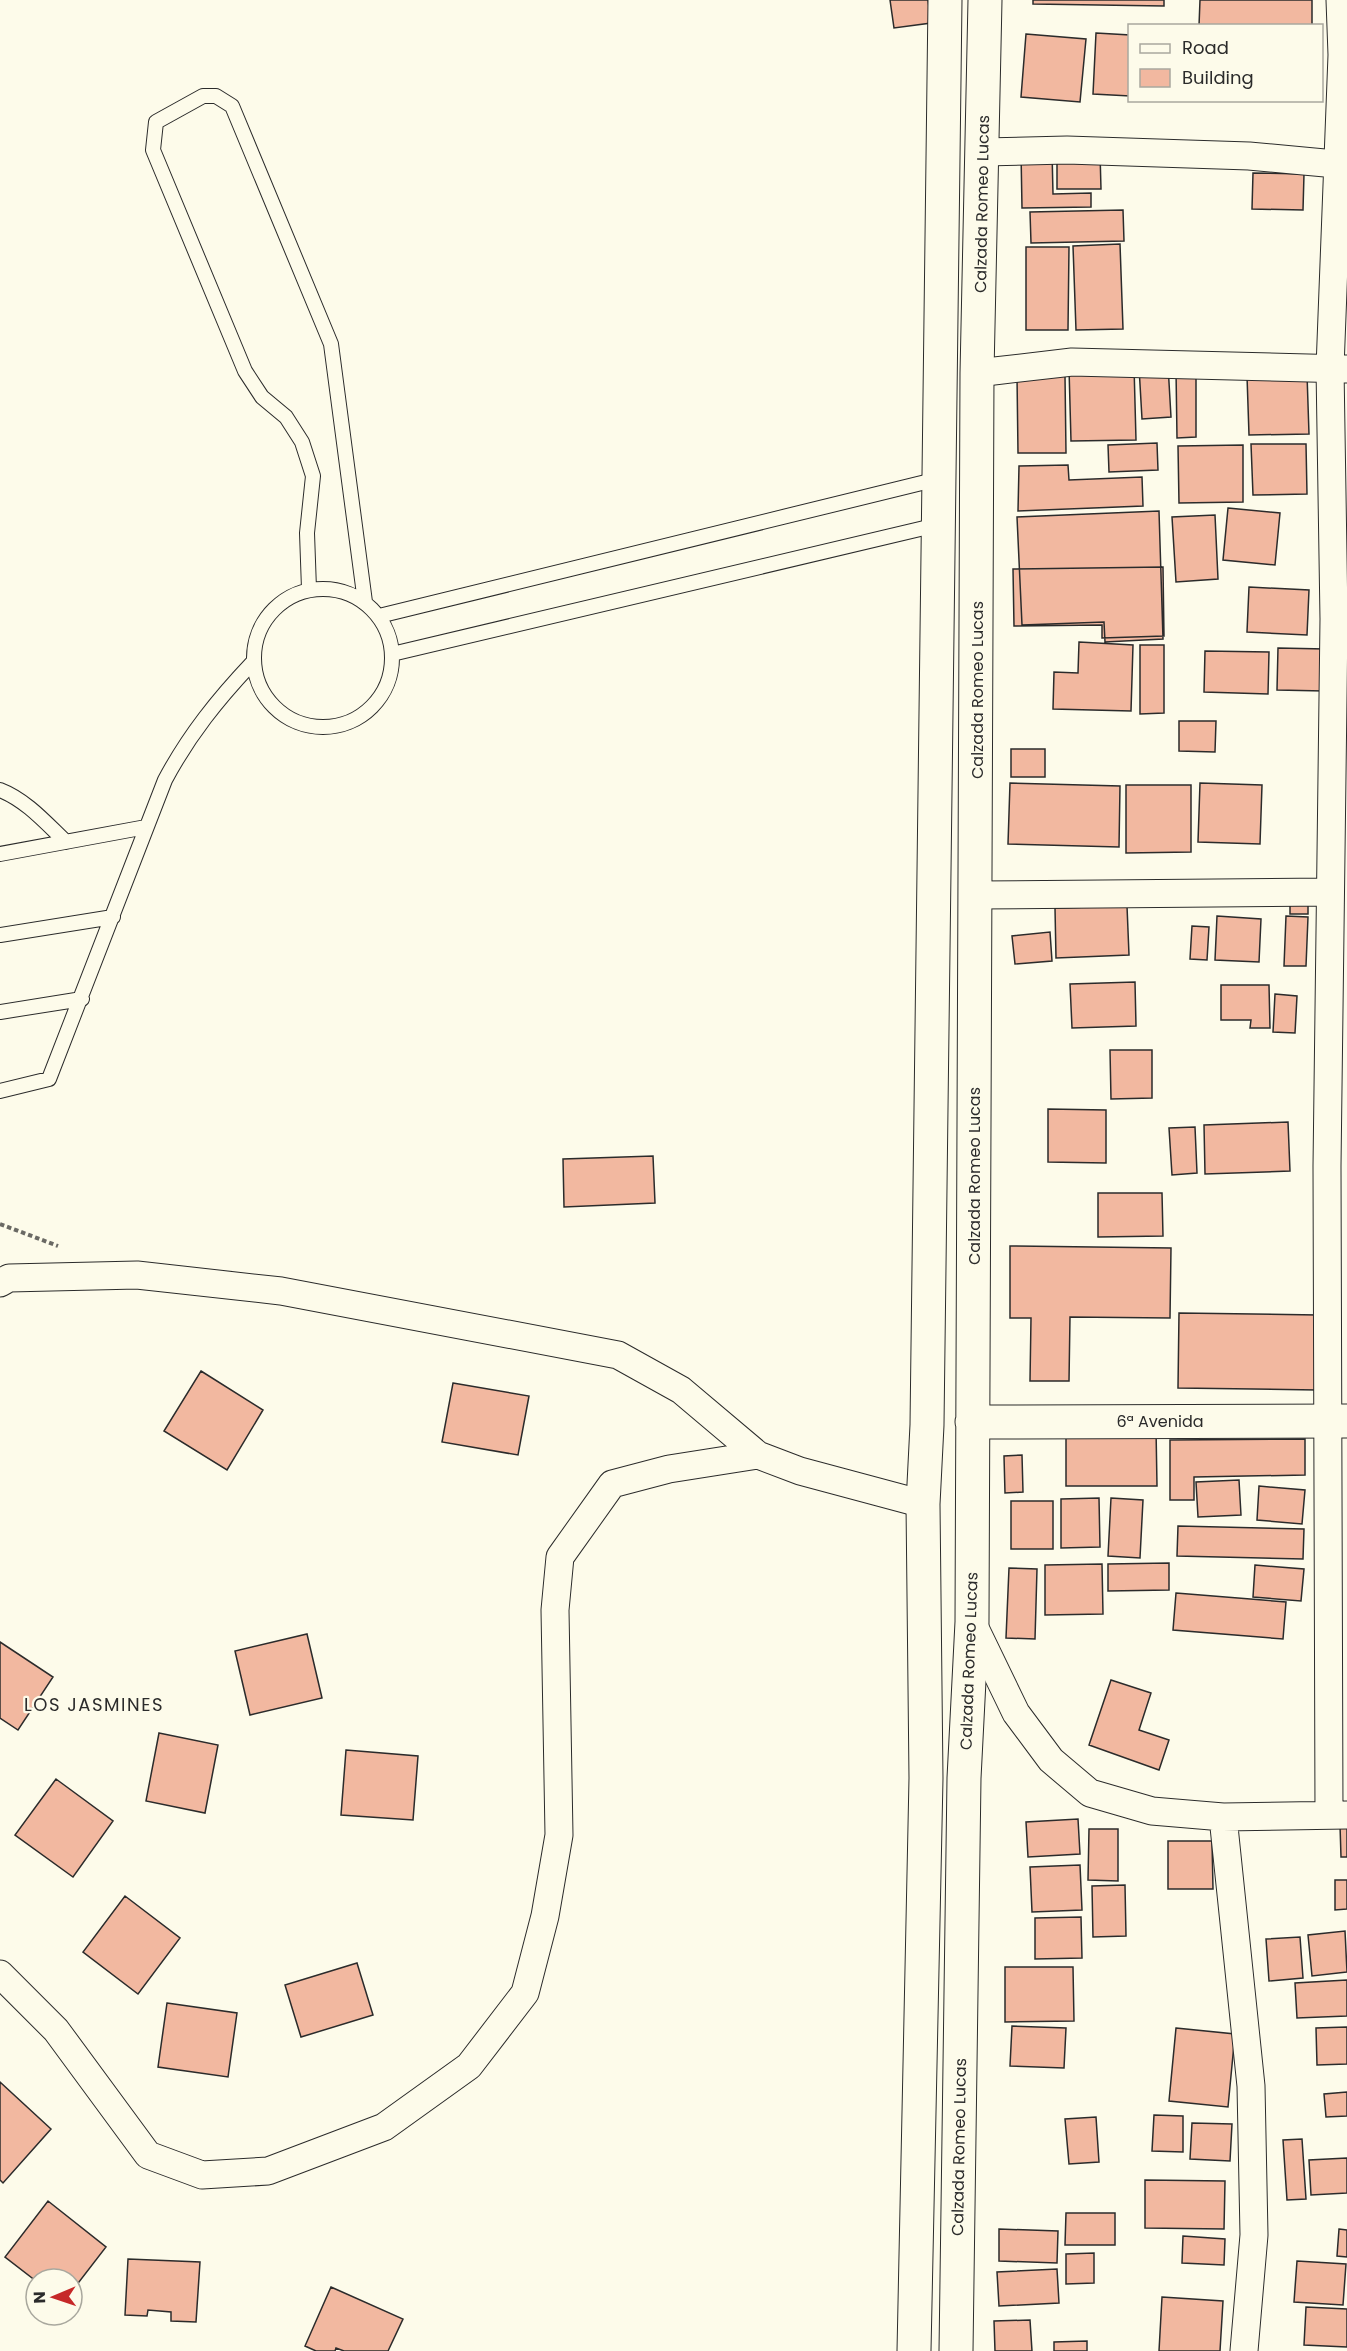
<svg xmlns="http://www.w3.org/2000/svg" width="1347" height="2351" viewBox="0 0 1347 2351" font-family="Poppins,sans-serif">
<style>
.building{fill:#f2b8a0;stroke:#2b2b2b;stroke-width:1.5}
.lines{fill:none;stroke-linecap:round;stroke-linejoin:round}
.service-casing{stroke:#2b2b2b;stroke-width:16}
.minor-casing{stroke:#2b2b2b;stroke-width:29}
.tertiary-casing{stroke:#2b2b2b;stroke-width:35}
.path{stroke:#6a6964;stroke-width:4;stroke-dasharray:4.5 3;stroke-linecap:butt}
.service{stroke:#fdfbea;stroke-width:14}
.minor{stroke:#fdfbea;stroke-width:27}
.tertiary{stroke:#fdfbea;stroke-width:33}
.labels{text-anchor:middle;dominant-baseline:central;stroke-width:4.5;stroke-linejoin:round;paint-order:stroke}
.street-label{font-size:16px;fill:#2b2b2b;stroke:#fdfbea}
.neighbourhood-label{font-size:18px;letter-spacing:1.5px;fill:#2b2b2b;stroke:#fdfbea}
</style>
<rect width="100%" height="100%" fill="#fdfbea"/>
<!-- building -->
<path class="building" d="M890,0H928L931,23L894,28Z
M1033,0H1164V6L1033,4Z
M1200,0H1312V26H1199Z
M1096,33L1130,35V96L1093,94Z
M1026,34L1086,39L1080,102L1021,97Z
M1052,151L1053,194L1091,193V207L1022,208L1021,152Z
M1057,153H1100L1101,189H1057Z
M1253,173L1304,174L1303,210L1252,209Z
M1123,210L1124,241L1031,243L1030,212Z
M1120,244L1123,329L1076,330L1073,246Z
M1026,247H1069L1068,330H1026Z
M1168,365L1171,417L1142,419L1139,367Z
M1134,366L1136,440L1071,441L1069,368Z
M1176,370H1196V437L1177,438Z
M1307,374L1309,434L1249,435L1247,376Z
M1017,376H1065L1066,453H1018Z
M1157,443L1158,470L1109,472L1108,445Z
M1251,444H1306L1307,494L1253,495Z
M1243,445V502L1179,503L1178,446Z
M1068,465L1069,480L1142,477L1143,506L1018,511L1019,466Z
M1228,508L1280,513L1275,565L1223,560Z
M1159,511L1163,639L1105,642L1104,622L1022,625L1017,517Z
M1215,515L1218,579L1176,582L1172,517Z
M1163,567L1164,636L1102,638V625L1014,626L1013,569Z
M1249,587L1309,590L1307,635L1247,632Z
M1079,642L1133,645L1131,711L1053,709L1054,672L1078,673Z
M1140,645H1164V713L1140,714Z
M1278,648L1325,649L1324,691L1277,690Z
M1205,651L1269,652L1268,694L1204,692Z
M1179,721H1216L1215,752L1179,751Z
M1011,749H1045V777H1011Z
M1010,783L1120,786L1119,847L1008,844Z
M1200,783L1262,785L1260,844L1198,842Z
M1126,785H1191V852L1126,853Z
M1290,897H1308V914H1290Z
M1127,906L1129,955L1056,958L1055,908Z
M1217,916L1261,919L1259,962L1215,960Z
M1286,916L1308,917L1306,966H1284Z
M1192,926L1209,927L1207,960L1190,959Z
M1050,932L1052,961L1015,964L1012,936Z
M1135,982L1136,1026L1072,1028L1070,984Z
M1221,985H1269L1270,1028H1250L1251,1020H1221Z
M1275,994L1297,996L1295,1033L1273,1032Z
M1110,1050H1152V1098L1111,1099Z
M1048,1109L1106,1110V1163L1048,1162Z
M1288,1122L1290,1171L1205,1174L1204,1125Z
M1195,1127L1197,1173L1172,1175L1169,1128Z
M653,1156L655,1203L564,1207L563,1159Z
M1098,1193H1162L1163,1236L1098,1237Z
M1010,1246L1171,1248L1170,1318L1070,1317L1069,1381H1030L1031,1318H1010Z
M1179,1313L1318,1315L1317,1390L1178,1388Z
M201,1371L263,1410L227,1470L164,1431Z
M453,1383L529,1396L518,1455L442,1442Z
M1156,1428L1157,1486H1066V1429Z
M1305,1439V1475L1194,1477V1500H1170V1440Z
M1022,1455L1023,1492L1005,1493L1004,1456Z
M1239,1480L1241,1515L1198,1517L1196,1482Z
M1259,1486L1305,1490L1302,1524L1257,1520Z
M1099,1498L1100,1547L1061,1548V1499Z
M1111,1498L1143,1500L1140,1558L1108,1556Z
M1011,1501H1053V1549H1011Z
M1178,1526L1304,1529L1303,1559L1177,1556Z
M1169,1563V1590L1108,1591V1564Z
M1102,1564L1103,1614L1045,1615V1565Z
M1255,1565L1304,1569L1301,1601L1253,1597Z
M1009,1568L1037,1569L1035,1639L1006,1638Z
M1176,1593L1286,1602L1283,1639L1173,1630Z
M307,1634L322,1698L250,1715L235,1651Z
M0,1642L53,1677L18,1730L0,1718Z
M1111,1680L1151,1693L1139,1730L1169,1740L1159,1770L1089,1745Z
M159,1733L218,1745L205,1813L146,1801Z
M346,1750L418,1756L413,1820L341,1815Z
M56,1779L113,1821L73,1877L15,1835Z
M1078,1819L1080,1854L1028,1857L1026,1822Z
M1340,1825H1347V1857H1341Z
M1089,1829H1118V1881L1088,1880Z
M1168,1841H1212L1213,1889H1168Z
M1080,1865L1082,1910L1032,1912L1030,1867Z
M1335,1880H1347V1909L1335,1910Z
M1125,1885L1126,1936L1093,1937L1092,1886Z
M125,1896L180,1938L138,1994L83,1952Z
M1081,1917L1082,1958L1035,1959V1918Z
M1345,1931L1347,1972L1312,1976L1308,1935Z
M1300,1937L1303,1978L1269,1981L1266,1939Z
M357,1963L373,2015L301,2037L285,1985Z
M1005,1967H1073L1074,2021L1005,2022Z
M1347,1980V2016L1297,2018L1295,1983Z
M167,2003L237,2013L228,2077L158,2067Z
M1012,2026L1066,2028L1064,2068L1010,2066Z
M1347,2027V2064L1317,2065L1316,2028Z
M1176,2028L1235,2034L1228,2107L1169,2101Z
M0,2082L51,2129L3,2183L0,2180Z
M1347,2092V2116L1326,2117L1324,2094Z
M1154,2115L1183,2116V2152L1152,2151Z
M1096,2117L1099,2162L1069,2164L1065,2119Z
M1192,2123L1232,2124L1230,2161L1190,2159Z
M1302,2139L1306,2199L1287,2200L1283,2140Z
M1347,2158V2193L1311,2195L1309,2160Z
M1145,2180L1225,2181L1224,2229L1145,2228Z
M48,2201L106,2247L72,2291V2279L36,2281L5,2257Z
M1066,2213H1115V2245H1065Z
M999,2229L1058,2231L1057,2263L999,2261Z
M1339,2229L1347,2230V2257L1337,2256Z
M1183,2236L1225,2239L1224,2265L1182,2263Z
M1094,2253V2283L1066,2284V2254Z
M128,2259L200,2262L196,2322L171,2321V2312L148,2310L147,2316L125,2315Z
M1297,2261L1346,2264L1343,2305L1294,2302Z
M1057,2269L1059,2303L999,2306L997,2272Z
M331,2287L403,2319L388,2351H344L336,2348L335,2351H316L305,2346Z
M1162,2297L1223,2301L1220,2351H1159Z
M1306,2307L1347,2309V2347L1304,2345Z
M1030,2320L1032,2351H995L994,2321Z
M1087,2341V2351H1054V2342Z"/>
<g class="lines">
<!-- service casing -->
<g class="service-casing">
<path id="service" d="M254 658a69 69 0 1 1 138 0a69 69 0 1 1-138 0Z
M309,589L307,533L313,476L302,442L286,417L262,397L245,371L153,150L156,122L203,96H216L232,106L331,344L365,602
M379,616L938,479
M392,654L937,525
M0,790C26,800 46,823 66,842
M0,854L146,827
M0,935L113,917
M0,1012L82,999
M0,1091L49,1079L165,780C189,735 218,699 253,662"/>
</g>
<!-- minor casing -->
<g class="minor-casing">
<path id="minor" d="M983,152L1067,150L1249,156L1347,165
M977,373L1072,362L1347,369
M976,895L1329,892
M0,1283L9,1278L137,1275L281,1291L618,1355L681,1390L758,1455L800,1471L923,1504
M972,1622L1016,1713L1051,1760L1090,1793L1152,1811L1223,1817L1347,1815
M1329,1815L1327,1166L1334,619L1330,368L1342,55L1340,0
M1223,1817L1251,2086L1254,2235L1244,2351
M0,1974L56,2030L148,2155L202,2175L268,2171L384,2127L469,2066L525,1993L545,1916L559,1835L555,1610L560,1557L612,1484L669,1469L758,1455"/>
</g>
<!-- tertiary casing -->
<g class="tertiary-casing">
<path id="tertiary" d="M972,1422L1347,1421
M914,2351L926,1778L923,1504L927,1425L945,0
M956,2351L964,1778L972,1622L977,373L985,0"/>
</g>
<!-- path -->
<path class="path" d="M0,1224L58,1246"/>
<!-- service -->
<use href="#service" class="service"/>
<!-- minor -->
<use href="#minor" class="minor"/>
<!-- tertiary -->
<use href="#tertiary" class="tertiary"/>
</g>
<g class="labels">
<!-- street labels -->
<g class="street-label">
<text transform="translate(982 204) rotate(-89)">Calzada Romeo Lucas</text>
<text transform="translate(977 690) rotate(-90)">Calzada Romeo Lucas</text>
<text transform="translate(974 1176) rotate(-90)">Calzada Romeo Lucas</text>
<text x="1160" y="1421">6ª Avenida</text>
<text transform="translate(969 1661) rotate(-88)">Calzada Romeo Lucas</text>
<text transform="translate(959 2147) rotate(-89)">Calzada Romeo Lucas</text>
</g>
<!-- neighbourhood labels -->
<g class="neighbourhood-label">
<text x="94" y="1704">LOS JASMINES</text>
</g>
</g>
<!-- legend -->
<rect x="1128" y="24" width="195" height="78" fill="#fdfbea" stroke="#a9a89e" stroke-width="1.5"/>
<rect x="1140" y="44" width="30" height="9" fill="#fdfbea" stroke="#a9a89e" stroke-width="1.5"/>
<text x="1182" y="54" font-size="18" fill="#2b2b2b">Road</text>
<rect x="1140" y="69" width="30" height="18" fill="#f2b8a0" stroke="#a9a89e" stroke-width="1.5"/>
<text x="1182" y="84" font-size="18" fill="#2b2b2b">Building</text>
<!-- north arrow -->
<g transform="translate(54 2297) rotate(268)"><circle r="28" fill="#fdfbea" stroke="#a9a89e" stroke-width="1.5"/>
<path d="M0-4.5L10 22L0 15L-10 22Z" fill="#c62828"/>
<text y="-9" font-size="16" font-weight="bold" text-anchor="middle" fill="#2b2b2b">N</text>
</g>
</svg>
